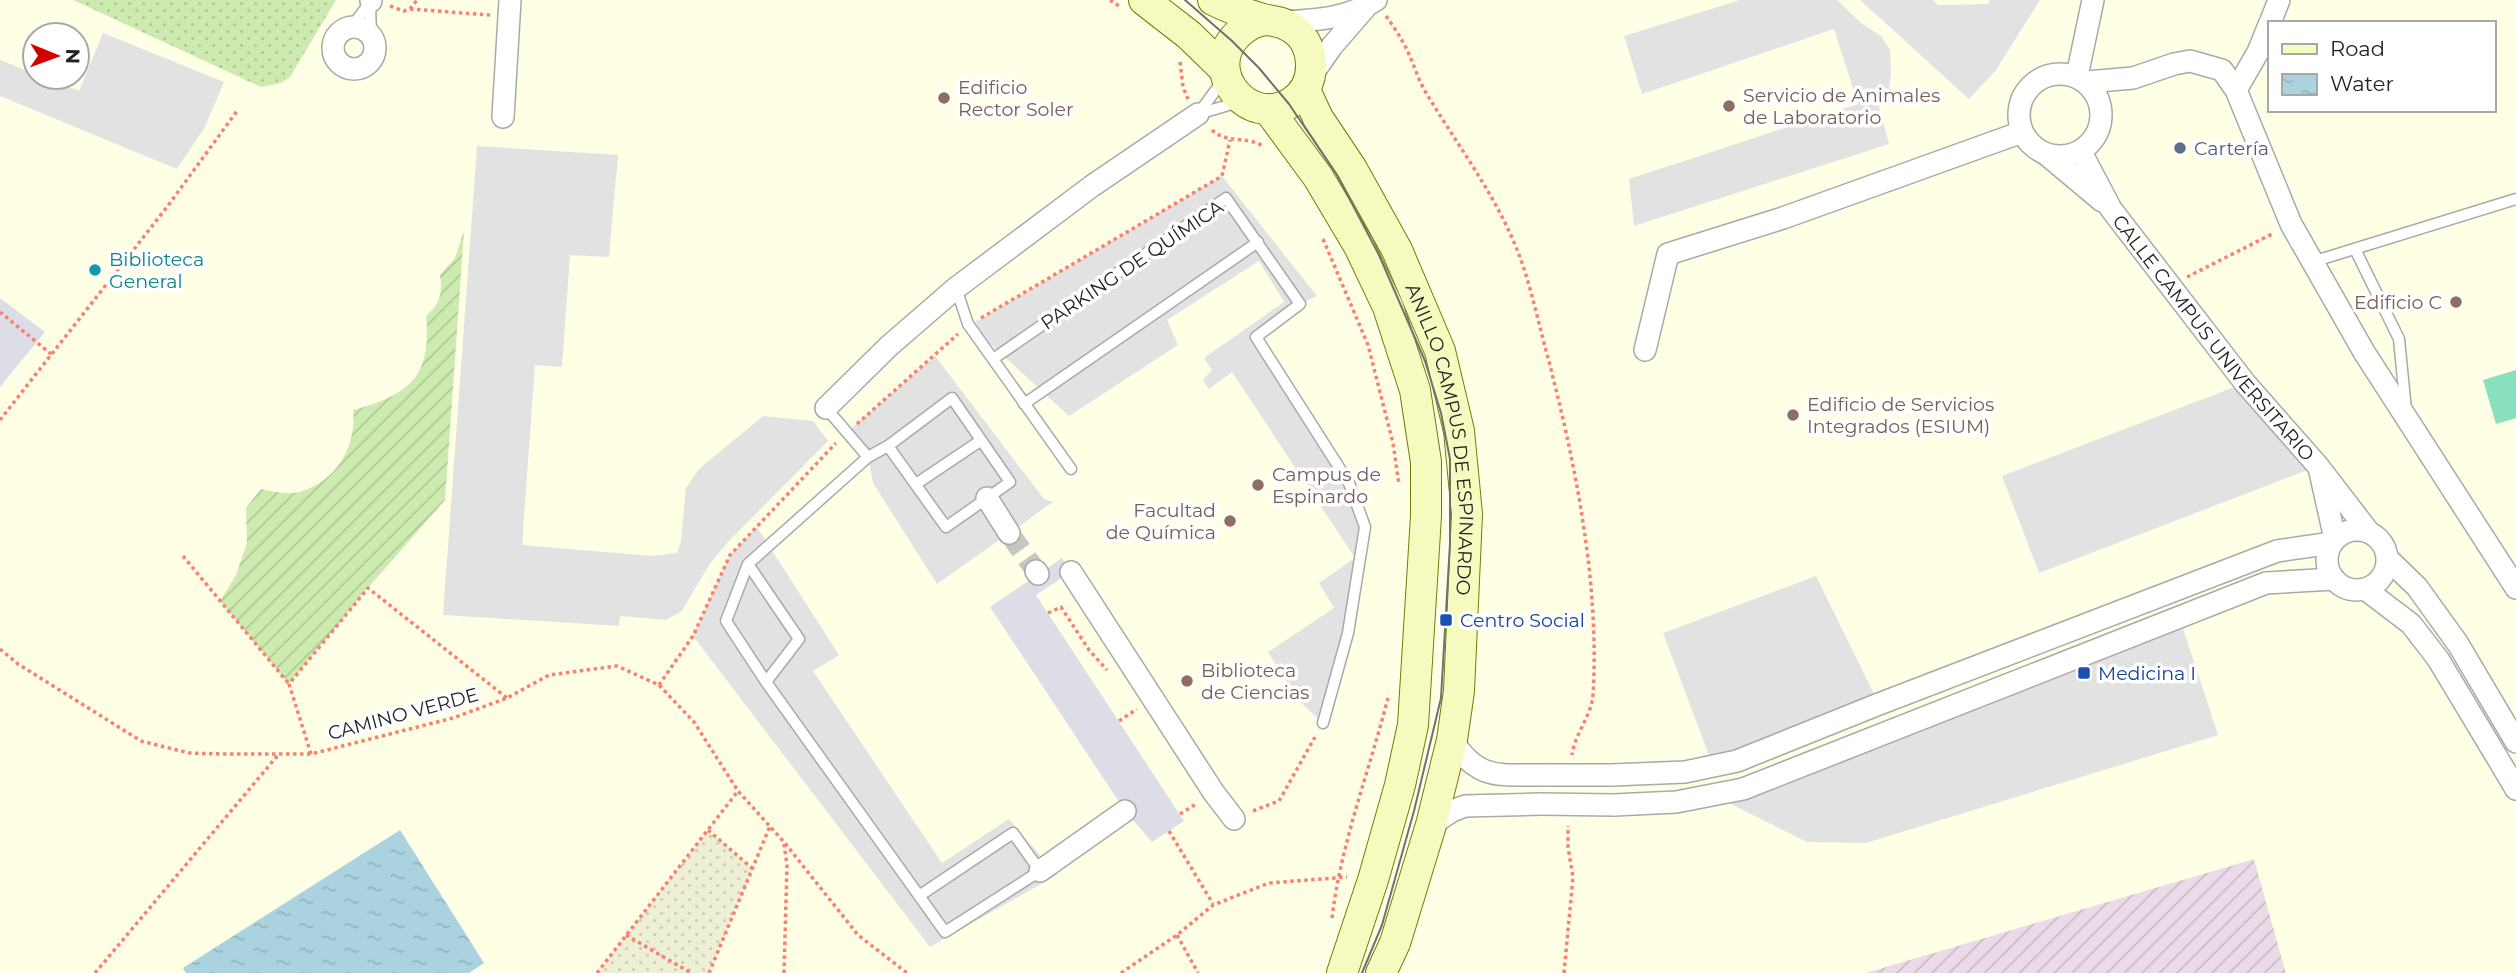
<svg xmlns="http://www.w3.org/2000/svg" width="2516" height="973" viewBox="0 0 2516 973" font-family="Montserrat,sans-serif">
<style>
.industrial{fill:url(#industrial-furrows)}
.education{fill:#ffffe5;fill-rule:evenodd}
.farmland{fill:url(#farmland-dots)}
.grass{fill:url(#grass-dots)}
.garden{fill:url(#garden-furrows)}
.pitch{fill:#88e0be}
.parking{fill:#e2e2e2}
.plaza{fill:#dddde8}
.water{fill:url(#water-ripples)}
.lines{fill:none;stroke-linecap:round;stroke-linejoin:round}
.street-tunnel{stroke:#c8c6c1;stroke-width:21;stroke-dasharray:21 10;stroke-linecap:butt}
.lane-casing{stroke:#a9a9a9;stroke-width:13}
.street-casing{stroke:#a9a9a9;stroke-width:24}
.secondary-casing{stroke:#707d05;stroke-width:32}
.path{stroke:#fa8072;stroke-width:3.5;stroke-dasharray:3.5 3.5;stroke-linecap:butt}
.lane{stroke:#fff;stroke-width:10}
.street{stroke:#fff;stroke-width:21}
.secondary{stroke:#f7fabf;stroke-width:30}
.tram{stroke:#707070;stroke-width:2}
.street-bridge-casing{stroke:#a9a9a9;stroke-width:24;stroke-linecap:butt}
.street-bridge{stroke:#fff;stroke-width:21}
.education-dot{fill:#8d6e63;stroke:#fff;stroke-width:2.5}
.service-dot{fill:#5c6f8a;stroke:#fff;stroke-width:2.5}
.culture-dot{fill:#0f9aa8;stroke:#fff;stroke-width:2.5}
.transit-dot{fill:#1a4fb4;stroke:#fff;stroke-width:2.5}
.labels{text-anchor:middle;dominant-baseline:central;stroke-width:7;stroke-linejoin:round;paint-order:stroke}
.education-label{font-size:19px;fill:#785e54;stroke:#fff;text-anchor:start}
.service-label{font-size:19px;fill:#4e5e75;stroke:#fff;text-anchor:start}
.culture-label{font-size:19px;fill:#0d838f;stroke:#fff;text-anchor:start}
.street-label{font-size:19px;fill:#222;stroke:#fff}
.transit-label{font-size:19px;fill:#164399;stroke:#fff;text-anchor:start}
</style>
<defs>
<pattern id="industrial-furrows" width="10" height="10" patternUnits="userSpaceOnUse" patternTransform="scale(1.75)"><rect width="10" height="10" fill="#ebdbe8"/><path d="M-1 1l2-2M0 10L10 0M9 11l2-2" fill="none" stroke="#c9bcc7"/></pattern>
<pattern id="farmland-dots" width="8" height="8" patternUnits="userSpaceOnUse" patternTransform="scale(1.75)"><rect width="8" height="8" fill="#eef0d5"/><path d="M2 2h.1M6 6h.1" fill="none" stroke="#ccceb7" stroke-width="1.8" stroke-linecap="round"/></pattern>
<pattern id="grass-dots" width="8" height="8" patternUnits="userSpaceOnUse" patternTransform="scale(1.75)"><rect width="8" height="8" fill="#cdebb0"/><path d="M2 2h.1M6 6h.1" fill="none" stroke="#b0c997" stroke-width="1.8" stroke-linecap="round"/></pattern>
<pattern id="garden-furrows" width="10" height="10" patternUnits="userSpaceOnUse" patternTransform="scale(1.75)"><rect width="10" height="10" fill="#cdebb0"/><path d="M-1 1l2-2M0 10L10 0M9 11l2-2" fill="none" stroke="#b0c997"/></pattern>
<pattern id="water-ripples" width="26" height="14" patternUnits="userSpaceOnUse" patternTransform="scale(1.75)"><rect width="26" height="14" fill="#aad3df"/><path d="M2 4q2-2 4 0t4 0M15 11q2-2 4 0t4 0" fill="none" stroke="#92b5bf"/></pattern>
</defs>
<rect width="100%" height="100%" fill="#f2efe9"/>
<!-- industrial -->
<path class="industrial" d="M2254,859L2286,973H1865Z"/>
<!-- education -->
<path class="education" d="M0,0H2516V973H2286L2254,859L1865,973H0ZM2269,23H2493V110H2269ZM35,35H77V77H35Z"/>
<!-- farmland -->
<path class="farmland" d="M708,830L753,869L709,973H597Z"/>
<!-- grass -->
<path class="grass" d="M73,0H336L290,77L281,83L261,87Z"/>
<!-- garden -->
<path class="garden" d="M464,231L445,500L368,588L289,684L220,601L236,575L247,543L246,508L261,489C271,491 284,494 294,493C334,486 357,448 353,410C409,395 432,377 426,316C440,304 443,293 440,275L455,258Z"/>
<!-- pitch -->
<path class="pitch" d="M2516,370V418L2496,424L2483,380Z"/>
<!-- parking -->
<path class="parking" d="M1740,0H1837L1861,23L1881,36L1890,50L1891,71L1889,89L1877,100L1889,144L1634,226L1629,179L1858,104L1834,29L1642,94L1624,36Z
M1860,0H1933L1938,5L1988,4L1990,0H2040L1996,70L1969,99Z
M103,33L224,82L205,127L177,169L0,96V60L35,74V77H43L79,91Z
M477,146L618,155L609,257L570,255L562,367L535,365L522,545L652,556L677,553L681,541L686,488L699,469L763,416L813,421L828,441L728,542L709,565L682,611L666,620L620,616L619,626L443,615Z
M1222,176L1317,296L1300,304L1257,338L1349,483L1365,527L1348,633L1323,723L1299,701L1268,652L1334,608L1319,583L1355,558L1232,372L1209,389L1203,380L1212,370L1204,358L1284,302L1259,261L1167,320L1178,345L1069,416L970,325Z
M935,356L1044,499L1053,502L937,584L873,483L868,457L847,432Z
M2245,383L2318,466L2039,573L2002,476Z
M757,527L839,655L813,671L942,863L1009,819L1057,875L930,947L693,636L730,555Z
M1816,576L1879,704L1713,766L1663,633Z
M2180,619L2218,735L1866,843L1807,842L1715,796Z"/>
<!-- plaza -->
<path class="plaza" d="M0,298L45,332L0,387Z
M1062,558L1071,572L1036,595L1184,821L1152,842L1125,811L990,607Z"/>
<!-- water -->
<path class="water" d="M400,830L484,963L469,973H186L183,968Z"/>
<g class="lines">
<!-- street-tunnel -->
<path class="street-tunnel" d="M1009,533L1036,571"/>
<!-- lane casing -->
<g class="lane-casing">
<path id="lane" d="M370,4L371,37
M345,29L356,21L371,1
M1198,114L1239,102
M1198,114L1224,79
M2355,249L2399,339L2406,410
M2312,262L2516,199
M956,288L968,324L1071,469
M993,359L1226,198L1300,304L1256,337L1349,483L1365,527L1348,633L1323,723
M1024,404L1258,242
M826,408L868,457L748,564L726,621L766,682L945,932L1040,871L1013,833L919,896
M868,457L888,446L952,398L1010,482L946,527L888,446
M916,484L980,441
M748,564L799,639L766,682"/>
</g>
<!-- street casing -->
<g class="street-casing">
<g id="street">
<path d="M371,1V0"/>
<path d="M1282,22C1315,20 1347,19 1376,0"/>
<path d="M2270,23L2279,0"/>
<circle cx="354" cy="48" r="21"/>
<circle cx="2060" cy="115" r="41"/>
<path d="M1311,76L1332,46L1365,8"/>
<path d="M2077,76L2093,0"/>
<path d="M2087,82L2133,78L2174,64L2190,61L2222,70L2236,90L2291,224L2364,352L2516,588"/>
<path d="M2236,90L2258,52L2269,25"/>
<path d="M503,117L510,0"/>
<path id="s1" d="M2081,152L2111,209L2245,383L2318,466L2368,531"/>
<path d="M2047,155L2102,201"/>
<path d="M1645,350L1668,254L1783,218L2022,132"/>
<path d="M826,408L889,346L956,288L1092,186L1198,114"/>
<path d="M2320,472L2335,539"/>
<path d="M987,498L1009,533"/>
<circle cx="2357" cy="560" r="30"/>
<path d="M2388,559L2417,587L2458,644L2516,742"/>
<path d="M1036,571L1038,574"/>
<path d="M1071,572L1214,793L1234,819"/>
<path d="M2365,589L2411,624L2438,659L2516,789"/>
<path d="M1452,740C1479,782 1500,774 1546,775"/>
<path d="M1612,775L1685,772L1737,761L1879,704L2277,551L2332,543"/>
<path d="M1614,805L1676,802L1743,789L2266,583L2334,579"/>
<path d="M1431,825L1452,811L1465,806L1541,804"/>
<path d="M1040,871L1125,811"/>
</g>
</g>
<!-- secondary casing -->
<g class="secondary-casing">
<g id="secondary">
<path d="M1144,0L1189,35L1223,68"/>
<path d="M1213,0C1228,8 1246,14 1263,19C1270,21 1278,21 1284,24C1302,31 1311,47 1311,66C1311,81 1304,94 1292,102C1249,130 1200,70 1238,34C1246,26 1254,21 1266,20"/>
<path id="s2" d="M1305,90L1318,118L1352,169L1397,250L1440,351L1459,431L1467,514L1459,691L1452,740L1431,825L1395,943L1381,973"/>
<path d="M1268,109L1318,177L1359,246L1388,307L1415,390L1426,462V516L1413,725L1400,785L1373,880L1342,973"/>
</g>
</g>
<!-- path -->
<path class="path" d="M1110,0L1119,6
M390,6L404,11L410,9L417,0
M410,9L490,15
M1386,16C1394,27 1402,39 1408,52C1414,65 1418,79 1425,91C1456,143 1493,191 1516,247C1530,281 1537,318 1547,354C1575,461 1600,584 1593,695C1591,717 1575,733 1572,755
M1180,62L1183,87L1188,99
M1212,130C1227,144 1247,136 1263,146
M1323,239L1368,345L1393,443L1399,485
M2187,277L2274,233
M0,312L51,354
M981,318L1222,176L1230,140
M0,420L167,207L237,111
M857,424L958,334
M183,556L289,684
M1048,613L1061,607L1089,650L1107,670
M0,649L18,664L141,741L189,753L222,754H311L453,718L507,698L549,675L617,666L659,685L694,722L738,791L784,842L858,935L907,973
M659,685L693,636L730,555L836,443
M1119,721L1137,709
M311,754L289,684L368,588L507,698
M1253,811L1279,801L1315,737
M1180,814L1196,804
M708,830L753,869
M1169,831L1213,904
M1332,918C1341,843 1369,772 1388,698
M626,935L691,973
M1177,935L1198,973
M95,973L278,755
M597,973L738,791
M709,973L770,826
M784,973L787,865L784,844
M1121,973L1177,935L1213,905L1269,883L1347,877
M1564,973L1573,877L1568,847V826"/>
<!-- lane -->
<use href="#lane" class="lane"/>
<!-- street -->
<use href="#street" class="street"/>
<!-- secondary -->
<use href="#secondary" class="secondary"/>
<!-- tram -->
<path class="tram" d="M1185,0L1232,41L1259,68L1289,104L1337,175L1379,255L1425,361L1441,413L1450,459V543L1441,698L1414,811L1382,925L1362,973"/>
<!-- street-bridge casing -->
<g class="street-bridge-casing">
<path id="street-bridge" d="M1546,775H1612
M1541,804L1614,805"/>
</g>
<!-- street-bridge -->
<use href="#street-bridge" class="street-bridge"/>
</g>
<!-- markers -->
<g class="education-dot">
<circle cx="944" cy="98" r="7"/>
<circle cx="1729" cy="106" r="7"/>
<circle cx="2456" cy="302" r="7"/>
<circle cx="1793" cy="415" r="7"/>
<circle cx="1258" cy="485" r="7"/>
<circle cx="1230" cy="521" r="7"/>
<circle cx="1187" cy="681" r="7"/>
</g>
<circle class="service-dot" cx="2180" cy="148" r="7"/>
<circle class="culture-dot" cx="95" cy="270" r="7"/>
<g class="transit-dot">
<rect x="1439" y="613" width="14" height="14" rx="3.5"/>
<rect x="2077" y="666" width="14" height="14" rx="3.5"/>
</g>
<g class="labels">
<!-- education labels -->
<g class="education-label">
<text x="958" y="87">Edificio<tspan x="958" dy="22">Rector Soler</tspan></text>
<text x="1743" y="95">Servicio de Animales<tspan x="1743" dy="22">de Laboratorio</tspan></text>
<text x="2442" y="302" text-anchor="end">Edificio C</text>
<text x="1807" y="404">Edificio de Servicios<tspan x="1807" dy="22">Integrados (ESIUM)</tspan></text>
<text x="1272" y="474">Campus de<tspan x="1272" dy="22">Espinardo</tspan></text>
<text x="1216" y="510" text-anchor="end">Facultad<tspan x="1216" dy="22">de Química</tspan></text>
<text x="1201" y="670">Biblioteca<tspan x="1201" dy="22">de Ciencias</tspan></text>
</g>
<!-- service labels -->
<g class="service-label">
<text x="2194" y="148">Cartería</text>
</g>
<!-- culture labels -->
<g class="culture-label">
<text x="109" y="259">Biblioteca<tspan x="109" dy="22">General</tspan></text>
</g>
<!-- street labels -->
<g class="street-label">
<text transform="translate(1132 265) rotate(-34)">PARKING DE QUÍMICA</text>
<text stroke="none"><textPath href="#s1" startOffset="229">CALLE CAMPUS UNIVERSITARIO</textPath></text>
<text stroke="none"><textPath href="#s2" startOffset="382">ANILLO CAMPUS DE ESPINARDO</textPath></text>
<text transform="translate(403 714) rotate(-15)">CAMINO VERDE</text>
</g>
<!-- transit labels -->
<g class="transit-label">
<text x="1460" y="620">Centro Social</text>
<text x="2098" y="673">Medicina I</text>
</g>
</g>
<!-- legend -->
<rect x="2268" y="21" width="228" height="91" fill="#ffffff" stroke="#a7a7a7" stroke-width="2"/>
<rect x="2282" y="44" width="35" height="10" fill="#f7fabf" stroke="#a7a7a7" stroke-width="2"/>
<text x="2330" y="56" font-size="21" fill="#222222">Road</text>
<rect x="2282" y="74" width="35" height="21" fill="url(#water-ripples)" stroke="#a7a7a7" stroke-width="2"/>
<text x="2330" y="91" font-size="21" fill="#222222">Water</text>
<!-- north arrow -->
<g transform="translate(56 56) rotate(91)"><circle r="33" fill="#ffffff" stroke="#a7a7a7" stroke-width="2"/>
<path d="M0-5L12 26L0 18L-12 26Z" fill="#d40000"/>
<text y="-10" font-size="19" font-weight="bold" text-anchor="middle" fill="#222222">N</text>
</g>
</svg>
